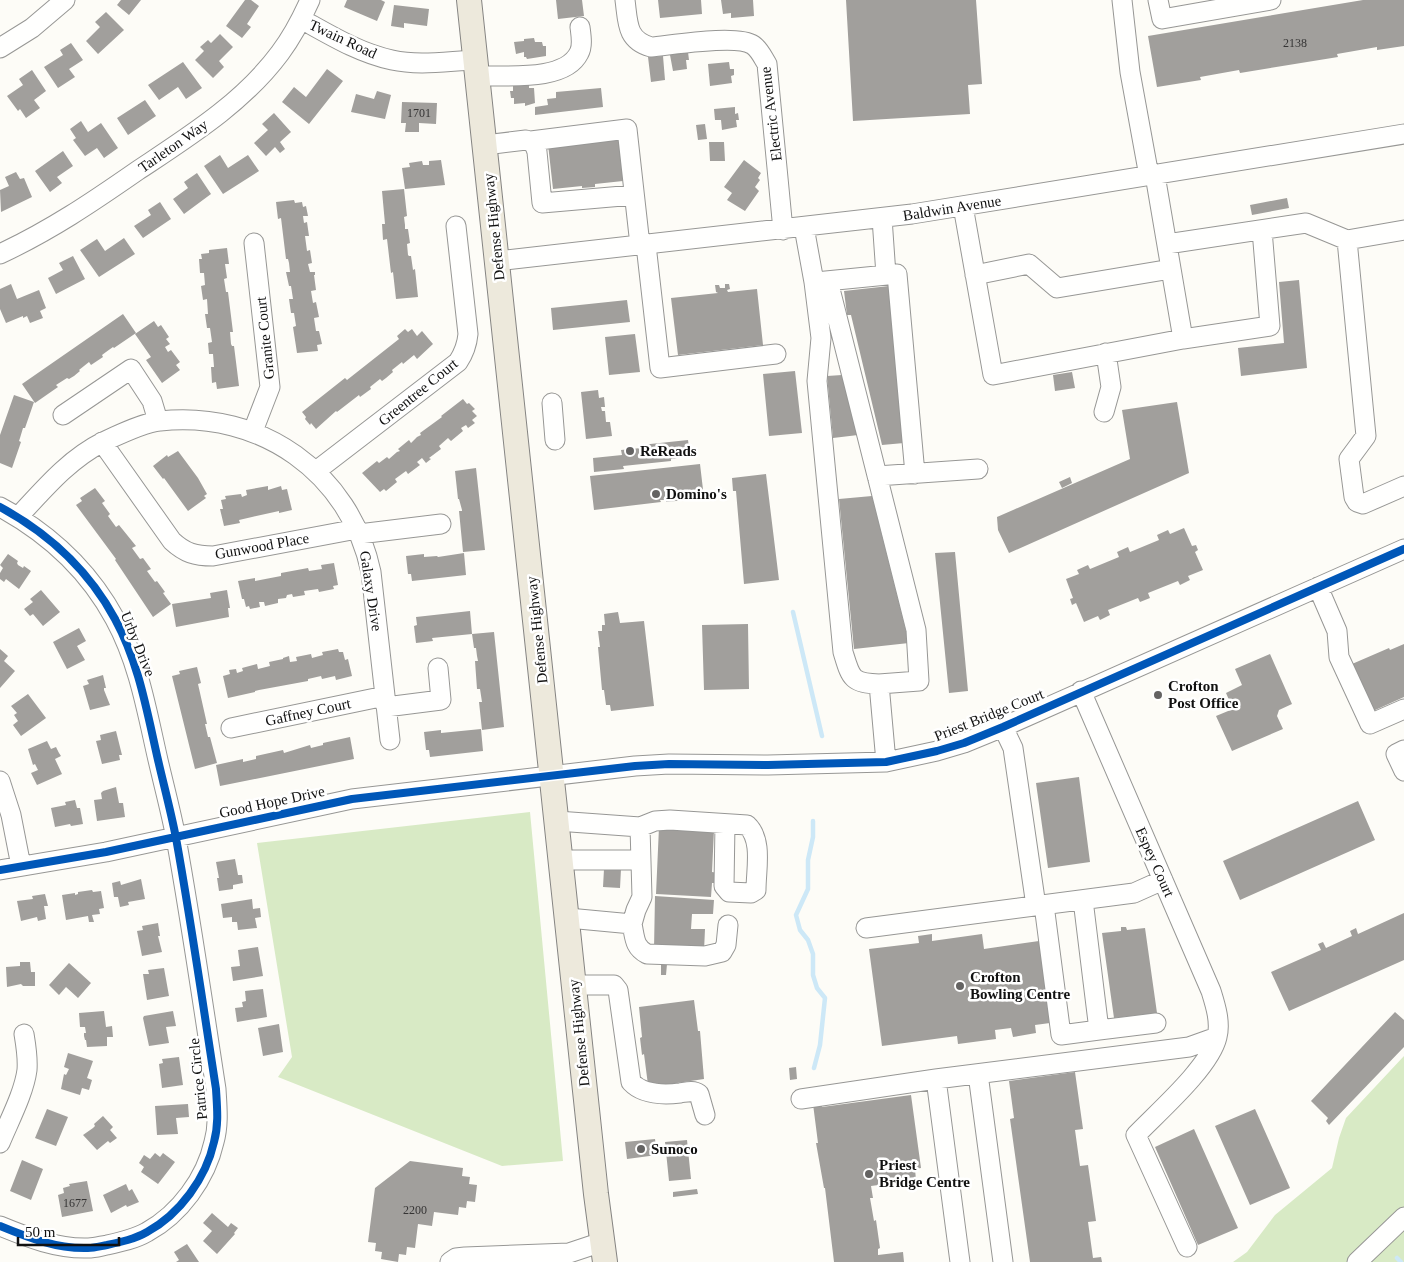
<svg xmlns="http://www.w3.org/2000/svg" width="1404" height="1262" viewBox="0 0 1404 1262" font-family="'Times New Roman',serif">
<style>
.forest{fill:#d8eac5}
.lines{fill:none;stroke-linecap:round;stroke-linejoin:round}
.stream{stroke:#cde8f7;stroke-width:4.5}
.building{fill:#a19f9c}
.minor-casing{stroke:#979795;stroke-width:21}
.major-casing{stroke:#858482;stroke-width:26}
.minor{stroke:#fffffe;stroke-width:19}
.major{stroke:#ede9dc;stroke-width:24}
.cycleway-casing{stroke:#fff;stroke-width:11}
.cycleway{stroke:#0057b8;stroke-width:8}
.poi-dot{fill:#646362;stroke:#fff;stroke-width:2}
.labels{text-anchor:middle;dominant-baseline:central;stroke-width:5;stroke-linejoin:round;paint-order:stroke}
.number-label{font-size:12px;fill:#353434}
.street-label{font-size:15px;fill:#111;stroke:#fff}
.poi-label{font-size:15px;font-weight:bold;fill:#111;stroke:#fff;text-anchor:start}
</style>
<rect width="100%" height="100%" fill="#fdfcf7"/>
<!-- forest -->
<path class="forest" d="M530,812L563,1161L502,1166L278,1077L292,1057L257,843Z
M1404,1056V1262H1233L1247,1252L1275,1215L1332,1168L1339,1138L1346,1118Z"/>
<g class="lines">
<!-- stream -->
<path class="stream" d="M793,612L822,736
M813,821V837L808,860V889L796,915L800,930L808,940L813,954V975L817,988L825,998L820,1045L814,1068
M1397,1258L1401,1262"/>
</g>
<!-- building -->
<path class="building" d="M121,0H141L129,15L117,5Z
M245,0H251L259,6L247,24L251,27L242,38L226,26Z
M347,0H381L385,2L377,21L344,7Z
M556,0H582L584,16L558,19Z
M658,0H701L702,14L660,18Z
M721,0H753L754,16L731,18V13L723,14Z
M846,0H976L982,84L968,85L970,114L853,121Z
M1363,0H1404V46L1377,50V47L1337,54L1338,57L1240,73L1239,70L1200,77L1201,80L1157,87L1148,36Z
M394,5L429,9L427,26L404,23V28L391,26Z
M106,12L124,30L98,54L86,41L100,27L95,22Z
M220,34L233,47L219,61L224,67L213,78L195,60L204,51L200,47L208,40L211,43Z
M534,38L535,42H542L543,46H546V56L527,59L526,57H524V52L516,54L514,42L524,41V39Z
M71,43L83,60L69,69L75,77L58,88L44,67L63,55L60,50Z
M688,52L689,60H686L687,69L673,71L670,55Z
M663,56L665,80L651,82L648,57Z
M183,62L202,88L186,99L178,87L159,100L148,85Z
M729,62L730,69H734V75L731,76L732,83L710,86L708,64Z
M327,69L343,81L309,124L282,102L294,87L306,97Z
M32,70L46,91L34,100L40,108L26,118L20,109L18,111L7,96L23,85L19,79Z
M529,82V88H534L535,103L525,106V103L514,104V98H511L510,91H513V85Z
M601,88L603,107L535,115V107L548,105L547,99L556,98V92Z
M377,91L391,95L385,119L351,112L356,94L374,99Z
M145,100L156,116L128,135L117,118Z
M402,102L437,103L436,124L419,123V132H405L406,123H401Z
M735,107V114L738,113L739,120H736L737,127L722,130L721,120H715L714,109Z
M274,113L291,132L280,142L285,149L280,153L275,147L266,156L254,143L268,130L262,124Z
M81,121L88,132L101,123L118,148L104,158L97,148L85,156L73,140L76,138L70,129Z
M705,124L707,139L698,140L696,125Z
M618,136L623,181L595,184V187L582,188V186L553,189L548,144Z
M709,142H724L725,161H710Z
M63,151L73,166L57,177L62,183L50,192L35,171Z
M220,155L228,168L248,155L259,171L223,194L204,166Z
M441,160L445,185L405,189L402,168L410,167L409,163L422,161L423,165H429V161Z
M744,160L761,173L758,178L760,180L755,187L759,191L745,211L727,200L732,193L724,187Z
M16,172L20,179L24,178L32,197L1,212L0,190L9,186L5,177Z
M197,173L211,194L184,214L173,199L188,188L184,182Z
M404,189L407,216L404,217L405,225V229H408L410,243L407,244L408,255L409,256H411L413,270L415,269L418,297L396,299L393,272L391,273L387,239L383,240L382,224H385L382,191Z
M1287,198L1289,208L1252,215L1250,205Z
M294,200L295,203L302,202L303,207L306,206L308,216H303L304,223L307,222L309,236H305L307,251L310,250L312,263L308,264L310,272H315V275H314L316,290L311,291L313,303L316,302L319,317L314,318L316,331H319L322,344L317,345L318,351L297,353L293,327L296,326L294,313H291L289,299H293L291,286H289L286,272H290L289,263L288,259H286L281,218L278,219L276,202Z
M160,202L171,219L143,238L134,226L151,215L148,210Z
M124,238L135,254L99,277L80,250L97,239L105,251Z
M227,248L229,264H225L227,278L224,279L226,292H228L233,332H230L231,344L232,346H234L239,386L217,389L216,382L212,383L211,367H214L213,354H209L208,343L212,342L210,328H207L205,314H208L207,299L203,300L201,286L205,285L204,273H200L199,259H202L201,254L209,253V250Z
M73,256L85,279L56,294L48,278L63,270L59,263Z
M1299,280L1307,368L1241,376L1238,348L1284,343L1279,282Z
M11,284L17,299L39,290L46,308L40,311L43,318L30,323L27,316L23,318V316L6,323L0,309V289Z
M725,284H729L730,289L727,290L728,292L757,289L763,345L678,355L671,298L718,293L716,292L715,285H719L720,288H725Z
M889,286L904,443L882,445L851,315H847L844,291Z
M627,300L630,322L553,330L551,308Z
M123,314L136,333L114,348L113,347L106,352L102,355L103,357L91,365L89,362L79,370L80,371L74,376L69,379L67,378L56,385L58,387L35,403L22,384Z
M154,321L158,327L161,325L169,337L166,339L170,344L165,347L168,352L171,350L180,362L176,365L180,370L162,383L146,360L151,357L135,334Z
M405,329L408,332L412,329L417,336L422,331L433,344L417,359L414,355L403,364L402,362L392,370L393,372L386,378L382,381L380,379L370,387L371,389L360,397L359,395L337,412L336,411L316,429L311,423L310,425L305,419L306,417L302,412L345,378L347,380L399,339L397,336Z
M635,334L640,372L609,375L605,337Z
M795,371L802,433L769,436L763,374Z
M1072,372L1075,388L1055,391L1053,375Z
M842,375L858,435L833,438L827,376Z
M598,390L599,398L604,397L605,407H601L602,411H605L606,422H610L612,436L586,439L581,392Z
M14,395L34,402L25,428H23L20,438L19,441L21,442L12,468L0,463V435Z
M463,399L467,404L469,403L475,409L472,411L477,416L472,420L475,423L468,428L466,425L461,428L463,431L451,441L448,438L439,446L441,449L429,458L431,459L426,463L422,458L417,462L420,465L408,474L406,471L395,479L397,482L386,491L384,489L380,492L362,473L377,461L379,463L387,457L389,459L397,452L400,451L398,449L409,440L411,443L417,437L421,435L420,433L442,417L441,416Z
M1177,402L1189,473L1009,553L998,530L997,517L1130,459L1122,410Z
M688,440L690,456L671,459V461L623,466L624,469L594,472L593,458L622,455L621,450L641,448V445Z
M178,451L198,478L207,494L204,496L206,498L188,511L164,478L163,479L153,466L167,455L168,457Z
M700,464L704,498L666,502V500H660L661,502L594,510L590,476Z
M476,468L485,550L463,552L459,511H462V510L459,499H458L455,471Z
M766,474L779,580L744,584L736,491H733L732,478Z
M1070,477L1072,483L1062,488L1059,482Z
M268,486V490L281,486L282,490L287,489L292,510L279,513V511L252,517L239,520L240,523L224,526L220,509H223L221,500L226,499L225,496L241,494L242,497L247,495L246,490Z
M95,488L105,501L102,503L110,514L108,516L116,527L119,525L136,546L132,548L140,559L143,558L151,569L147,571L155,582L157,581L165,592L163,593L171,604L153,617L115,560L116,559L76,505L82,501L80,498Z
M872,496L909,643L854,649L839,499Z
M1184,528L1192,546L1196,545L1198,550L1195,552L1203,570L1188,576L1190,580L1180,585L1178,581L1148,593L1150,598L1140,602L1138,598L1108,610L1110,615L1100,620L1098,616L1084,622L1076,603L1072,605L1070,599L1073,598L1066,579L1079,574L1077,570L1088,565L1090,569L1119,557L1117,552L1128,547L1130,552L1159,540L1157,535L1168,530L1170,534Z
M955,552L968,691L949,693L935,553Z
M464,553L466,575L412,581L411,574H408L406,556L424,554V557L437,556L438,557Z
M8,554L18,561L17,563L18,565L23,568L24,566L31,571L19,589L6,579L4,582L0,579V573L3,568L0,565Z
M334,563L338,585L333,586L334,589L319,592L318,589L304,591L305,595L293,597L292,594L287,595L286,598L278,599V603L265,606L264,602H259L260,607L250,609L249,606L246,607L244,599H242L238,581L255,578V581L281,576V573L308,568L309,571L322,569L321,565Z
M41,590L60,612L43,626L33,614L30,616L24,609L33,602L30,599Z
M227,590L230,608H228L229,617L176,627L172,604L211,598L210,593Z
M470,611L472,634L432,638L433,641L416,643L414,626L417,625L416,617Z
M618,612L620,623L644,621L654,706L611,711L610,705H606L604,690H602L598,647H600L598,631H602V625H605L604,614Z
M748,624L749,689L704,690L702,625Z
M79,628L86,641L77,646L85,660L67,669L53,642Z
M494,632L504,727L482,730L479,702H482L480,689H477L475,661H478L477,656L476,648H474L472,634Z
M1404,644V697L1373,711L1352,664L1389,648L1390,650Z
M0,649L8,656L4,661L15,671L0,688Z
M338,649L339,652H343L345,660L348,659L352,676L336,680L335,676L322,679L321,676L308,679V681L259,690L255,691V692L228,698L223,676L230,674L229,670L236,669L237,673L243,671L242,668L257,664L258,669L270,666L269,662L283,659V658L289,656L290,662L297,661L296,657L311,654L312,658L323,655L322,652Z
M1270,654L1292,704L1279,710L1277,716L1283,729L1232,751L1216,716L1233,709L1226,693L1242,685L1235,669Z
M197,667L201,683L198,684L207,724H205L208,737H210L217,763L195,769L172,676L180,674L179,671Z
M103,675L106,688H104V690L110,705L90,710L83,686L89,684L87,680Z
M28,694L46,718L21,736L13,725L18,721L14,715L17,713L11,706Z
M481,729L483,751L430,757L429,750H426L424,732L441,730V733Z
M116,731L122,755H119L120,760L102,764L96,741L101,740L100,735Z
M350,737L354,759L220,786L216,765L243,759V762L256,759V756L283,750L284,753L310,745L311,748L323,745V743Z
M47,741L51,749L56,747L59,753L61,756L55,759L62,774L37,785L31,773L38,770L35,764L33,765L28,749Z
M1079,777L1090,862L1048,868L1036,783Z
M116,787L119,803H123L125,817L97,821L94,800L102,799L101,793L103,791Z
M75,800L77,808H80L83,824L71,826L70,824L55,827L51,808L66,805L65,802Z
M1358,801L1375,840L1240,900L1223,861Z
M659,827L714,830L712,872L718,873V878L714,880V883H712L711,897L656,894Z
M235,859L238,875H242L243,883L233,885V889L219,891L217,878H219L216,862Z
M604,869H621L620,888L603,887Z
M141,879L145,899L128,902L129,905L120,907L118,897H114L112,883L120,881L121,885Z
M92,890L93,892L101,891L104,908L99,909L100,914L92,915L94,922H89L88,916L66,920L62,895L75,893V895L78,894V892Z
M45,894L48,906H44L46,919L38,921L37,917L21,921L17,901L33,899L32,896Z
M655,896L714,900L713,914H692L691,929H705L704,951L654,949Z
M252,899L253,909L260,908L261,917L255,918L257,928L238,930L237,922H232V917L223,918L221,904Z
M1404,913V960L1289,1011L1271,972L1321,950L1318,944L1323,942L1326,948L1352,936L1350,931L1356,928L1358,934Z
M158,923L160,936H158L162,952L142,956L137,931L143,930L142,926Z
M1121,927H1126L1127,930L1145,928L1157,1013L1114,1018L1102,933L1121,931Z
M932,934V941L982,934L984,949L1039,941L1050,1023L1035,1025L1036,1033L1013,1037L1011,1028L995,1030L996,1039L958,1044L957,1036L882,1046L869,949L919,943L918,936Z
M258,947L263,976L233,981L231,967L240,966L238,950Z
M20,962H30L31,972H35V986H23L21,984L7,987L6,967L20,966Z
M69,963L91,983L78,998L66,987L59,995L49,985Z
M661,964H667L666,975H661Z
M164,968L169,996L147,1000L143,974H149L148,970Z
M263,989L267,1017L237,1022L235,1008L243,1007L242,1002L246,1001L245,991Z
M694,1000L698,1031H700L704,1079L650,1087L648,1085L644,1054L642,1055L640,1038L642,1037L639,1007Z
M104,1011L106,1027L112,1026L113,1037H107V1046L87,1047L86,1040H85L84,1036V1033H86L85,1027H80L79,1013Z
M173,1011L176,1026L166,1027L169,1043L149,1046L143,1018L144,1016Z
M1395,1012L1404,1020V1047L1329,1125L1326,1121L1328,1118L1311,1101Z
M279,1024L283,1052L263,1056L258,1028Z
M68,1053L93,1061L87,1078L92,1080L89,1090L82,1088L80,1095L61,1089L64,1074L66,1075L69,1069L64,1067Z
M179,1057L183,1085L162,1088L159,1064L163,1063L162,1059Z
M796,1067L797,1079L790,1080L789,1068Z
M1075,1072L1083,1129L1075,1130L1080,1166L1088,1165L1096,1221L1088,1222L1093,1258L1101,1257L1102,1262H1030L1010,1119L1014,1118L1009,1081Z
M911,1095L921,1168L915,1169L916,1180L871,1186L873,1198H870L874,1221L876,1220L880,1248L878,1249V1255L903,1252L904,1262H834L825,1188H824L816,1143H818L813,1104L821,1103L822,1107Z
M188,1104L189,1117L176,1118L178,1134L157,1135L155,1106Z
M47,1109L68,1117L56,1146L35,1138Z
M1255,1109L1290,1188L1250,1205L1215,1126Z
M103,1116L113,1127L110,1130L117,1138L110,1143L108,1141L97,1150L83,1135L93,1128L95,1126L94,1124Z
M1194,1129L1238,1228L1198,1245L1155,1147Z
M655,1139L657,1155L627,1159L625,1142Z
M687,1140L691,1179L669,1181L665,1142Z
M155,1153L160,1157L163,1153L175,1162L158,1184L141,1172L144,1167L139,1163L144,1155L150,1159Z
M22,1160L43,1169L31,1200L10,1191Z
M410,1161L463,1168L462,1176L470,1177L469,1184L477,1185L475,1202L467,1201L466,1208L459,1207L458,1215L434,1212L432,1226L418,1224L415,1248L407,1247L406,1255L399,1254L398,1262L381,1259L382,1252L375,1251L376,1243L368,1242L375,1188Z
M87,1181L93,1211L62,1217L58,1195L64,1193L63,1188L70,1186L69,1184Z
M126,1184L129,1191L132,1189L139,1202L127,1207L126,1205L111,1213L103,1195Z
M697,1189L698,1194L673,1197V1192Z
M212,1213L228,1227L231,1223L238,1228L234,1233L235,1234L217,1254L203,1241L212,1231L203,1223Z
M187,1244L199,1262H176L179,1260L174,1252Z"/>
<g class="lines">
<!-- minor casing -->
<g class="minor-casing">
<path id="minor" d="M625,0C628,22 626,40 651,47C673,45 737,34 753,45C760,50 763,58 767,64L783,230
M1122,0L1130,72L1149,176
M1158,0L1162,19L1271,0
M301,19C330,35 359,53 392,60C419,66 448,61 476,60
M0,48L32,28L65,0
M478,76C505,75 565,82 579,53C583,46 581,35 580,27
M531,141L627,129L640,245
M485,145L526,140C533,142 535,145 537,152L542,203L634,195
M1155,175L1183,339
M963,206L993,375L1183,339L1270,326L1262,230
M882,218L886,275
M804,227L814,282L821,338L817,381L843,652C851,678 851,683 879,684
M1347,240L1366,436L1349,459L1354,497L1357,502L1363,504L1404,486
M1167,244L1306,223L1347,240L1404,230
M646,245L660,368L776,354
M0,254C51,230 91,203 137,171C188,137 243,103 280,53C292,37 302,18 310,0
M497,261L912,214L1404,134
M975,275L1029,264L1057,288L1171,269
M828,281L916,630L919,681L879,684L886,762
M816,282L897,274L915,474
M552,403L555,440
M1104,412L1111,387L1106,353
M63,415L131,369L152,401L158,421
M253,431L270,387L254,243
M102,442L172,541C185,553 195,556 213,556L357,529
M316,471L458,362C464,353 467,345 468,334L456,226
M877,476L978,469
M0,507C48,533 89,571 115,619C139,663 147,712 158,760C164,786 171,812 176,838C191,921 203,1005 216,1089C217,1107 219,1124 214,1142C206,1178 180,1214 147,1232C135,1239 121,1242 107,1245C101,1246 95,1248 88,1248C57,1249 29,1238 0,1226
M18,517C44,489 69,459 103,442C118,435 145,422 160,421C261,410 350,473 371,572L390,740
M359,534L441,524
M1318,587L1337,631L1339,657L1370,724L1404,709
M1081,691L1211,991C1215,1004 1221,1022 1217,1037C1210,1067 1158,1112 1136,1135L1187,1247
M386,707L441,700L438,668
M1003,727L1013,748L1036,906
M231,728L385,696
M1404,750L1396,754L1404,771
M0,781L11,815L21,866
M557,821L640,827L642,897L636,910L632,924L568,918
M640,827L655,821L670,820L747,825C763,840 756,869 756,890L751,893L729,892L724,886L725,824
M562,860H640
M0,870L106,852L352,799L635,766L669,764L768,765L886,762L937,751L964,743L1003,727L1404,549
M1083,900L1099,1030L1156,1023
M1044,905L1061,1035L1099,1030
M632,924C635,938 634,947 647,954L705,956L722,952L726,945L728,925
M866,928L1134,893L1163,880
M575,985H614L618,990L631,1082C643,1095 663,1095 680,1093C687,1092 693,1090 699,1094L705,1115
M978,1074L1003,1262
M936,1079L960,1262
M801,1099L936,1079L1189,1047L1217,1037
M0,1143C9,1121 24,1093 27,1070C28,1057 26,1046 24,1034
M450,1262L456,1258L465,1257L569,1253L602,1242
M1357,1262L1404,1217"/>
</g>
<!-- major casing -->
<g class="major-casing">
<path id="major" d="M469,0L596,1194L605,1262"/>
</g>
<!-- minor -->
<use href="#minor" class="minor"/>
<!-- major -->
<use href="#major" class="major"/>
<!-- cycleway casing -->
<g class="cycleway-casing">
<path id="cycleway" d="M0,507C48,533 89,571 115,619C139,663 147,712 158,760C164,786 171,812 176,838C191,921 203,1005 216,1089C217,1107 219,1124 214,1142C206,1178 180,1214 147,1232C135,1239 121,1242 107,1245C101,1246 95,1248 88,1248C57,1249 29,1238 0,1226
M0,870L106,852L352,799L635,766L669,764L768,765L886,762L937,751L964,743L1003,727L1404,549"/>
</g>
<!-- cycleway -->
<use href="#cycleway" class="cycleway"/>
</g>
<!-- markers -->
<g class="poi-dot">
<circle cx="630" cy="451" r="5"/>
<circle cx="656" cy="494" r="5"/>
<circle cx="1158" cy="695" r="5"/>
<circle cx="960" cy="986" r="5"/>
<circle cx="641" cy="1149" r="5"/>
<circle cx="869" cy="1174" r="5"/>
</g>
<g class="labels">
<!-- number labels -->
<g class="number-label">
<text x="1295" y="43">2138</text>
<text x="419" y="113">1701</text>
<text x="75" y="1203">1677</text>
<text x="415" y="1210">2200</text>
</g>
<!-- street labels -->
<g class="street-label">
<text transform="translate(343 39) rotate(25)">Twain Road</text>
<text transform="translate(771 114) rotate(-97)">Electric Avenue</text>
<text transform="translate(173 146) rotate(-35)">Tarleton Way</text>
<text transform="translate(952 208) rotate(-9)">Baldwin Avenue</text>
<text transform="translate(494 227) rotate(-96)">Defense Highway</text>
<text transform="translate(265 338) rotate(-96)">Granite Court</text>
<text transform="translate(418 392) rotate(-39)">Greentree Court</text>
<text transform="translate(262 546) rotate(-10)">Gunwood Place</text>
<text transform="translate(371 591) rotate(81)">Galaxy Drive</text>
<text transform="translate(537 630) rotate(-96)">Defense Highway</text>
<text transform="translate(138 644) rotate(68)">Urby Drive</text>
<text transform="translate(308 712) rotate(-12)">Gaffney Court</text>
<text transform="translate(989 715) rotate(-22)">Priest Bridge Court</text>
<text transform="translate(272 802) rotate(-12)">Good Hope Drive</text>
<text transform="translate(1155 862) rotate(66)">Espey Court</text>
<text transform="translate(579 1033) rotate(-96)">Defense Highway</text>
<text transform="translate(198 1079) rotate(-96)">Patrice Circle</text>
</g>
<!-- poi labels -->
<g class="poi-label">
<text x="640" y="451">ReReads</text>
<text x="666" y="494">Domino's</text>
<text x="1168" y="686">Crofton<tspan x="1168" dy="17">Post Office</tspan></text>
<text x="970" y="977">Crofton<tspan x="970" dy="17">Bowling Centre</tspan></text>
<text x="651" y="1149">Sunoco</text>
<text x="879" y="1165">Priest<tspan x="879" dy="17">Bridge Centre</tspan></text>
</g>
</g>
<!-- scale -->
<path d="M18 1237v8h101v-8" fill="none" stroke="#111111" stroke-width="2.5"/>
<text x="25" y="1237" font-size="15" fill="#111111" stroke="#ffffff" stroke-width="4" paint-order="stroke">50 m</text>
</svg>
